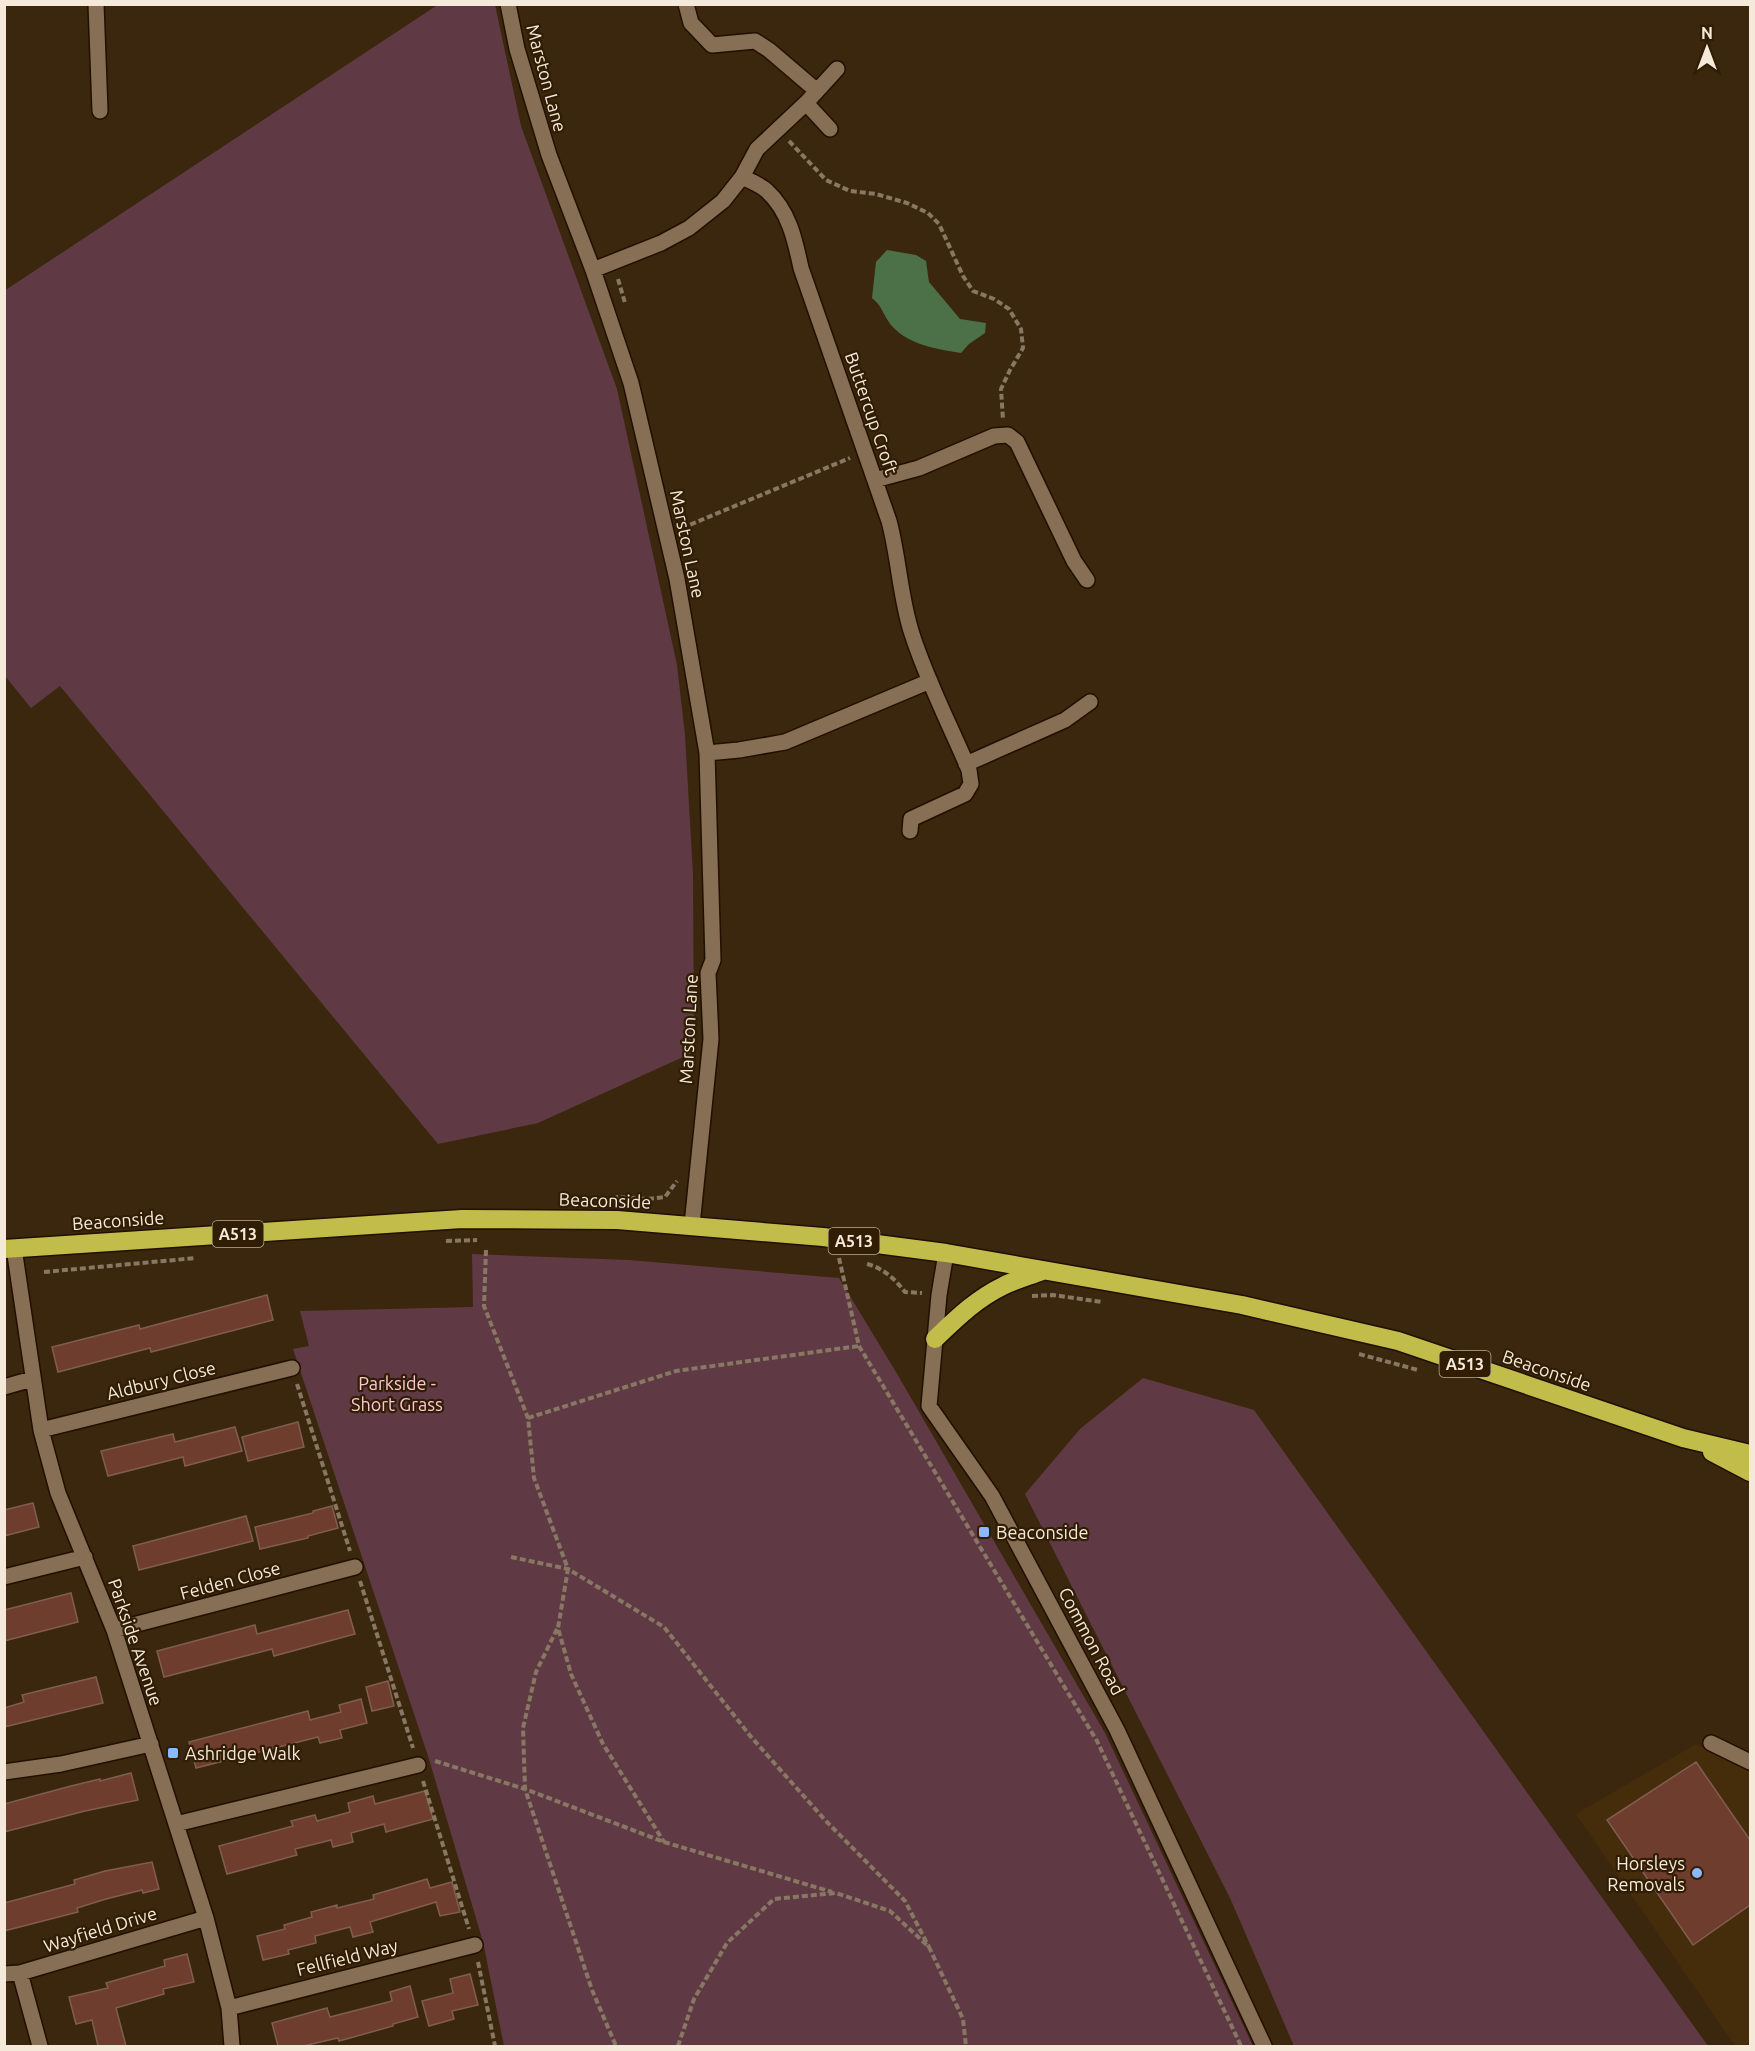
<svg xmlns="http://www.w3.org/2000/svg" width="1755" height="2051" viewBox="0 0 1755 2051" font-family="Ubuntu,sans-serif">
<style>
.built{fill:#452d0b}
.green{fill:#5f3a44}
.water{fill:#4c7048}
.building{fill:#6f3d2e;stroke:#805d52;stroke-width:1.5}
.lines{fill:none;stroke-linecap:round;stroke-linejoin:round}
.minor-casing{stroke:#210f00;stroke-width:18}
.highway-casing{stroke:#210f00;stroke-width:21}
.path{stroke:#887762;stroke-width:4;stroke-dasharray:6 3;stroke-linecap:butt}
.minor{stroke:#866f54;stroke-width:15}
.highway{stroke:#c2bd4a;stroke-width:18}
.poi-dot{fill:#8bb9fc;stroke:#301d04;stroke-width:2}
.labels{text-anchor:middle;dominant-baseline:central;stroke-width:4.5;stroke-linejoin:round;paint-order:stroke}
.shield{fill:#301d04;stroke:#baac9a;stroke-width:1.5}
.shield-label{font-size:16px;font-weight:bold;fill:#f5e9da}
.street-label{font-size:18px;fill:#f5e9da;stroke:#301d04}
.park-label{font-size:18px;fill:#fcc7d4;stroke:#301d04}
.poi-label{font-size:18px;fill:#f5e9da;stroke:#301d04;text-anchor:start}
</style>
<rect width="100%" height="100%" fill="#3b270d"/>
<!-- built -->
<path class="built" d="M1696,1744L1750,1772V2046H1735L1576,1814Z"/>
<!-- green -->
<path class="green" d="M439,4L495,5L521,126L617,389L677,665L685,735L693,875L694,1052L538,1123L438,1144L60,686L31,708L5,676L4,291Z
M472,1254L629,1260L839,1278L896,1372L1105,1733L1253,2046H504L483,1942L429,1759L293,1349L309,1346L300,1311L473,1307Z
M1143,1378L1254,1410L1708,2046H1294L1230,1898L1025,1494L1080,1429Z"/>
<!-- water -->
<path class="water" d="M887,250L916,255L926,261L929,282L960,319L986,323L985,333L969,344L961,353C937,349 908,345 891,325C883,315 883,307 872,298L876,262Z"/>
<!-- building -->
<path class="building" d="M267,1295L273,1320L151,1352L150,1348L58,1372L52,1347L139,1325L140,1329Z
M298,1422L304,1447L248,1461L242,1437Z
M235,1427L242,1451L185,1466L183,1457L108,1476L101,1451L173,1434L175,1442Z
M33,1503L39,1527L4,1536V1510Z
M332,1506L338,1528L308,1536V1538L260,1549L255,1527L313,1513V1511Z
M246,1516L253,1541L139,1570L133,1546Z
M71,1593L78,1622L4,1641V1610Z
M348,1610L355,1634L274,1656L272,1649L164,1677L157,1651L255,1625L257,1634Z
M96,1677L103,1703L4,1727V1708L24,1702L22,1695Z
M388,1681L394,1706L372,1711L366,1687Z
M361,1699L367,1723L340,1730L342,1738L320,1743L318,1737L196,1768L189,1742L308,1711L310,1720L341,1712L339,1705Z
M1696,1762L1750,1840V1905L1693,1945L1607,1820Z
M131,1773L138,1800L85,1811L4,1832V1804L71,1786L100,1779V1781Z
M425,1791L433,1819L386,1832L384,1824L351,1833L353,1842L333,1847L331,1840L295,1849L297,1855L227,1874L219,1846L293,1826L291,1821L315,1815L317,1821L350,1812L348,1803L373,1796L375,1804Z
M152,1862L159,1889L143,1893L142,1890L106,1899L77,1908L78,1912L4,1931V1903L75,1884L74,1880L105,1871Z
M427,1879L430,1888L452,1882L460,1912L440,1916L436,1902L370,1922L373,1932L353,1937L350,1927L315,1936L316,1943L288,1950L289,1954L263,1960L257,1936L285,1929L284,1925L312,1917L311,1912L337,1905V1908L374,1899L373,1895Z
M187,1954L194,1982L163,1989L164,1994L116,2008L126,2046H98L92,2020L76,2024L69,1997L108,1988L106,1983L165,1966L164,1960Z
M470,1974L478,2005L452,2011L454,2019L429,2026L422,2001L453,1993L450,1979Z
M410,1986L418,2017L393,2024V2026L339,2041L338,2038L303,2046H278L272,2023L327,2008L330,2017L392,2001L390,1992Z"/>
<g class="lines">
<!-- minor casing -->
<g class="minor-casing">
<path id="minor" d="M96,4L100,111
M508,4L517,49L549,155L593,270L631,383L677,579L707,753L713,960L708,973L711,1039L692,1225
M686,4L691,23L712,45L755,41L769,50L817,91
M806,103L830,129
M742,177C750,181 761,185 767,191C789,211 795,240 801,268L889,521C899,558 900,598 912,634C927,681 950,725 969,770L971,784L965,794L911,819L910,831
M593,270L661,243L689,228L723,201L742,177L757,149L806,103L837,69
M875,480L919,468L994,436L1008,435L1017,442L1074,561L1087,580
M707,753L739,750L785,742L930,681
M966,764L1065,720L1090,702
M14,1248L41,1430L58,1493L114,1630L206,1918L229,2008L232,2046
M946,1253L939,1295L929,1406L992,1496L1117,1730L1264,2046
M4,1387L32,1379
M41,1430L292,1368
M4,1577L85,1557
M114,1630L355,1567
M1711,1743L1750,1762
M4,1772L61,1764L151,1744
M176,1824L418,1765
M20,1973L40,2046
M4,1974L20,1973L206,1918
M229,2008L475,1945"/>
</g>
<!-- highway casing -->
<g class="highway-casing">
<path id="highway" d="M4,1249L462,1219L617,1220L823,1237L946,1253L1242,1305L1398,1341L1683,1438L1750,1454
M935,1339C956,1319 976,1299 1003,1286C1015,1280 1029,1276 1042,1271
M1712,1452L1750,1472"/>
</g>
<!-- path -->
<path class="path" d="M789,141L826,180L850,191L876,194L907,203L928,213L939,224L963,276L973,291L994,299L1009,309L1021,329L1023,348L1010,370L1001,389L1003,420
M618,279L625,303
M682,528L850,458
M617,1202V1197L648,1199L665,1197L677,1181
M446,1241L477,1240
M486,1250L484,1306L528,1418L534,1478L568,1569L558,1628L571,1674L603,1744L664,1842
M839,1258L859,1346L1097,1741L1241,2046
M867,1264C883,1268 895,1279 905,1292L922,1293
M44,1272L196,1258
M1032,1296L1053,1295L1102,1302
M1359,1354L1418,1370
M297,1384L350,1551
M528,1418L676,1371L859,1346
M511,1557L568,1569L664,1627L752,1738L825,1820L905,1901L929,1947
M360,1581L413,1748
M557,1629L536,1672L523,1728L525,1789L592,1990L616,2046
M435,1761L525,1789L664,1842L832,1892
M423,1781L469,1929
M478,1962L495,2046
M678,2046L694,1999L727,1943L774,1899L836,1893L890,1911L929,1947L963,2019L966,2046"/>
<!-- minor -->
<use href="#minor" class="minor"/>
<!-- highway -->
<use href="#highway" class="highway"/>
</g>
<!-- markers -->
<g class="poi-dot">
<rect x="978" y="1526" width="12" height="12" rx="3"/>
<rect x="167" y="1747" width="12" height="12" rx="3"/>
<circle cx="1697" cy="1873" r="6"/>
</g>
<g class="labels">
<!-- shield labels -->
<g class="shield">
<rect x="212.5" y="1221" width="51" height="26" rx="4.5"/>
<rect x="828.5" y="1228" width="51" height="26" rx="4.5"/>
<rect x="1439.5" y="1351" width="51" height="26" rx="4.5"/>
</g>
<g class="shield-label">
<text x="238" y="1234">A513</text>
<text x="854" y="1241">A513</text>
<text x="1465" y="1364">A513</text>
</g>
<!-- street labels -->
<g class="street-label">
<text transform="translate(547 78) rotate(75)">Marston Lane</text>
<text transform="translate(872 413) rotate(71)">Buttercup Croft</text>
<text transform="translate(688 544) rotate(78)">Marston Lane</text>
<text transform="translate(688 1029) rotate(-87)">Marston Lane</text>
<text transform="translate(605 1200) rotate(2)">Beaconside</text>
<text transform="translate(118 1220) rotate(-4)">Beaconside</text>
<text transform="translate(1547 1370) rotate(19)">Beaconside</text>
<text transform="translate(161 1380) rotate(-14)">Aldbury Close</text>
<text transform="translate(230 1580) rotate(-15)">Felden Close</text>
<text transform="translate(1092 1641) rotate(62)">Common Road</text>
<text transform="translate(136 1642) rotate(71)">Parkside Avenue</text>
<text transform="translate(100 1929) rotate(-17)">Wayfield Drive</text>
<text transform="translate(347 1957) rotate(-14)">Fellfield Way</text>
</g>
<!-- park labels -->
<g class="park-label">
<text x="397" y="1383">Parkside -<tspan x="397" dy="21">Short Grass</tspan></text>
</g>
<!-- poi labels -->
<g class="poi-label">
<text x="996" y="1532">Beaconside</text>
<text x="185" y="1753">Ashridge Walk</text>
<text x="1685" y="1863" text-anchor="end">Horsleys<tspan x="1685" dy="21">Removals</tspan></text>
</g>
</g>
<!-- border -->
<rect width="1755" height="2051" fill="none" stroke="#f5e9da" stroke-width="12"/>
<!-- north arrow -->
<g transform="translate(1707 48)" stroke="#301d04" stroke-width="4.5" paint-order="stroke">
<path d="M0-4.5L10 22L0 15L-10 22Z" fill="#f5e9da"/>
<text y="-9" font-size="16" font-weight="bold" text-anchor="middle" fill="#f5e9da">N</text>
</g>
</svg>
